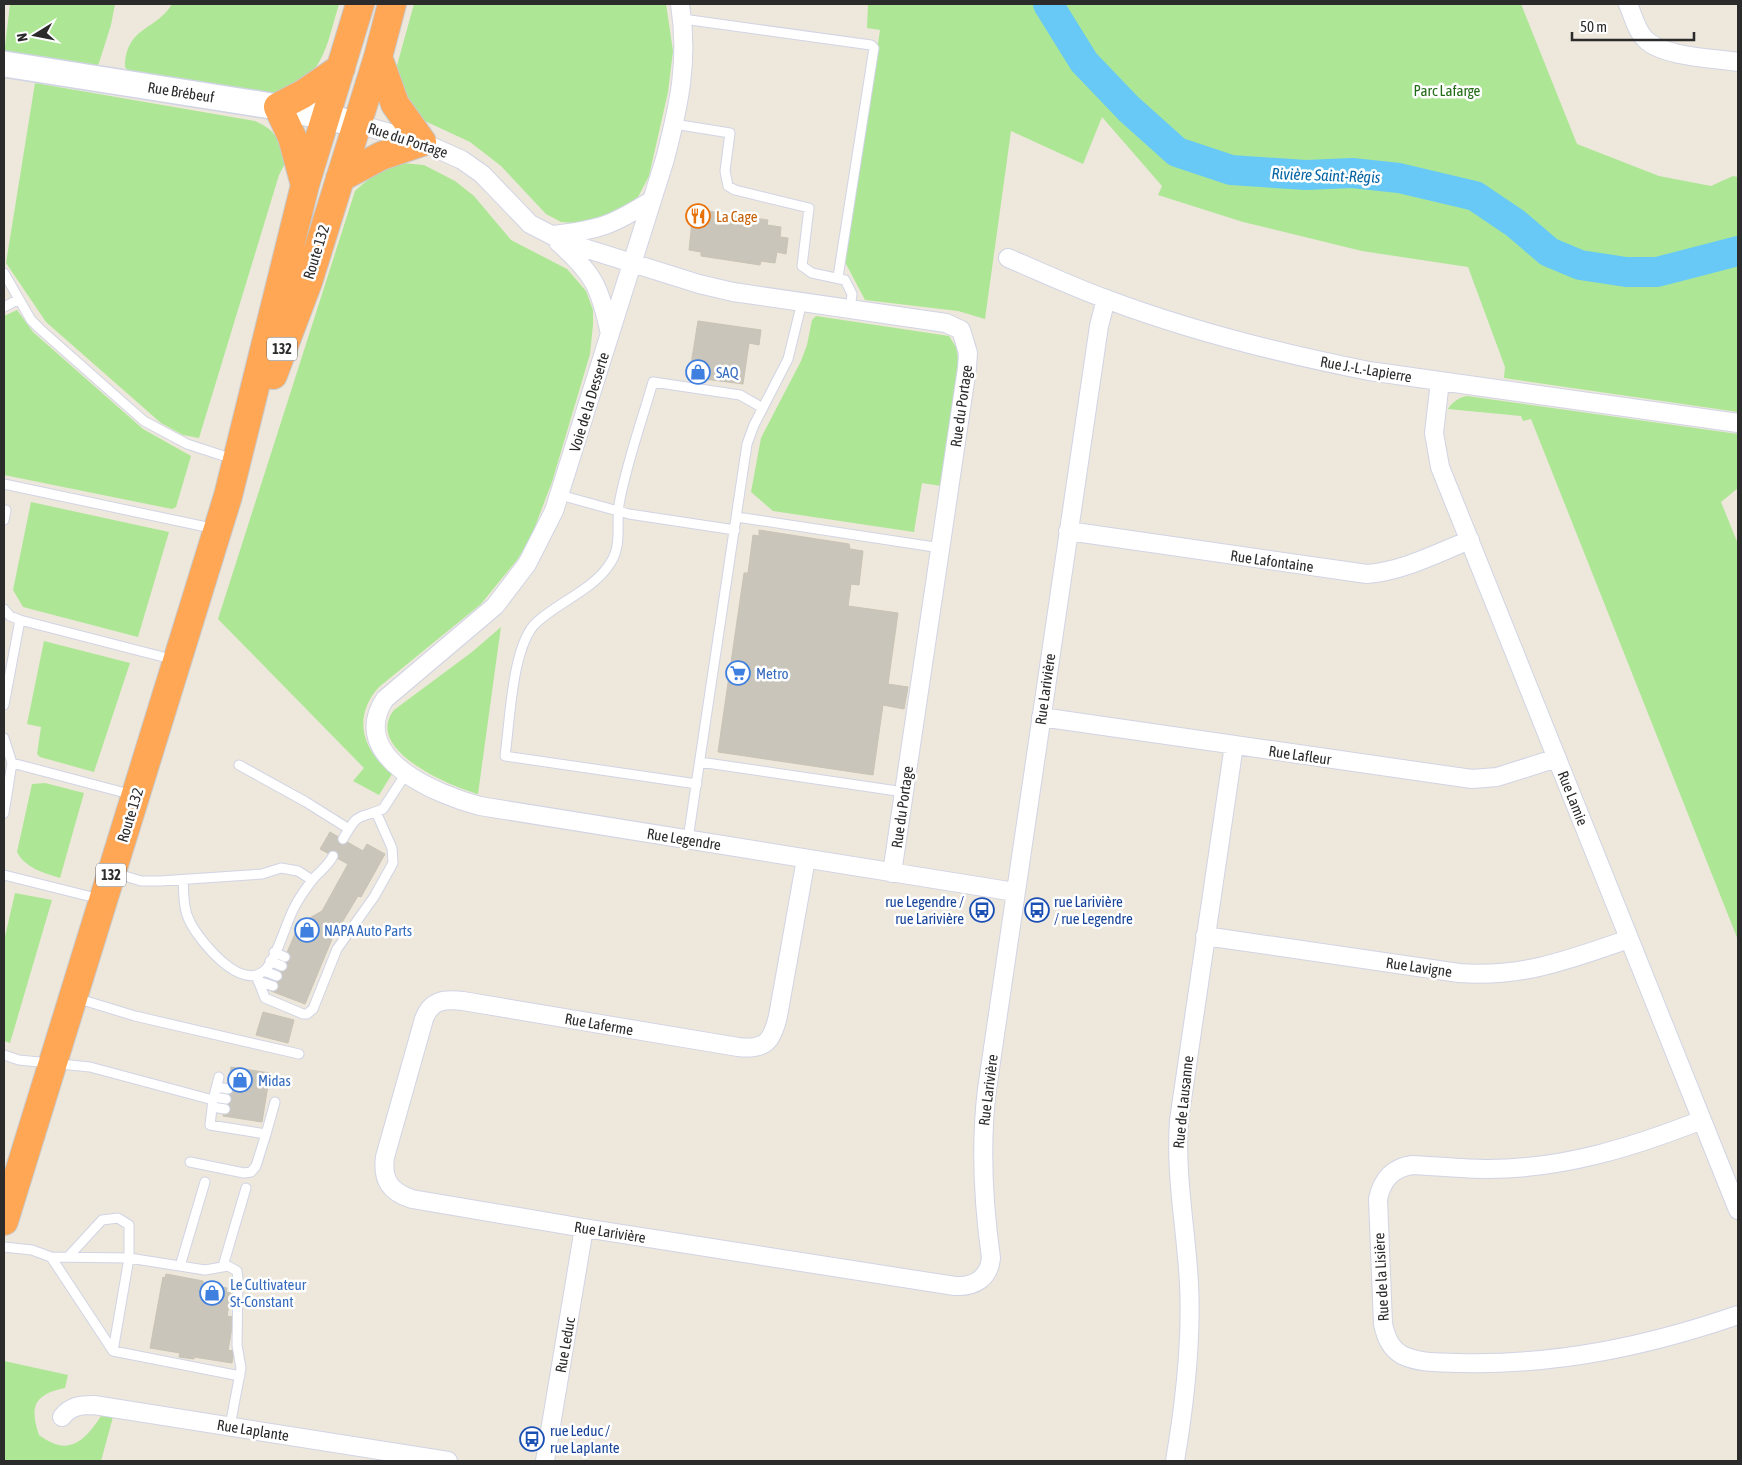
<svg xmlns="http://www.w3.org/2000/svg" width="1742" height="1465" viewBox="0 0 1742 1465" font-family="'Asap Condensed',sans-serif">
<style>
.green{fill:#ade795}
.lines{fill:none;stroke-linecap:round;stroke-linejoin:round}
.river{stroke:#68c9f6;stroke-width:30}
.building{fill:#c9c5ba;stroke:#c9c3b5}
.lane-casing{stroke:#d1d4e4;stroke-width:11}
.street-casing{stroke:#d1d4e4;stroke-width:20}
.secondary-casing{stroke:#d1d4e4;stroke-width:28}
.highway-casing{stroke:#c8c8c8;stroke-width:30}
.lane{stroke:#fff;stroke-width:9}
.street{stroke:#fff;stroke-width:18}
.secondary{stroke:#fff;stroke-width:25}
.highway{stroke:#ffa755;stroke-width:28}
.labels{text-anchor:middle;dominant-baseline:central;stroke-width:5;stroke-linejoin:round;paint-order:stroke}
.shield{fill:#fff;stroke:#6b6b6b;stroke-width:1}
.shield-label{font-size:14px;font-weight:bold;fill:#2b2b2b}
.park-label{font-size:15px;fill:#236c16;stroke:#fff}
.street-label{font-size:15px;fill:#2b2b2b;stroke:#fff}
.food-label{font-size:15px;fill:#c56008;stroke:#fff;text-anchor:start}
.shop-label{font-size:15px;fill:#366cbe;stroke:#fff;text-anchor:start}
.transit-label{font-size:15px;fill:#164399;stroke:#fff;text-anchor:start}
.water-label{font-size:16px;font-style:italic;fill:#0565a4;stroke:#fff}
</style>
<rect width="100%" height="100%" fill="#ede7dc"/>
<!-- green -->
<path class="green" d="M10,4H115L111,25L97,69L4,55Z
M172,4H339C325,50 324,81 270,95L131,75L125,67C126,26 156,31 172,4Z
M414,4H666L673,51L668,92L649,176L638,197L625,209L596,221L575,223L561,222L546,214L501,166L470,142L427,122L415,115L407,106L396,69Z
M868,4H1521L1577,144L1659,176L1711,186L1733,176L1738,177V412L1504,378L1505,367L1468,267L1362,251L1243,222L1158,195L1162,186L1102,117L1083,164L1011,131L985,319L958,311L865,300L845,262L880,30L867,28Z
M35,83L255,121C276,130 279,140 286,161L279,175L199,438L183,435L161,423L46,322L6,263Z
M402,163L424,165L455,181L474,196L511,240L567,269L586,291L593,310V325L590,354L552,482L531,537L517,560L481,604L379,687C352,717 362,750 392,774L379,795L353,781L364,768L218,619L355,191C370,177 382,169 402,163Z
M17,310L33,332L143,429L191,456L176,507L172,509L4,475V316Z
M816,316L949,336L956,347L959,364L941,486L922,483L914,532L773,511L751,492L761,438L801,361L807,345L812,320Z
M1467,396L1738,434V488L1721,502L1738,544V940L1531,419L1523,421L1521,416L1448,409C1452,402 1460,397 1467,396Z
M31,502L169,532L138,637L23,607L13,590Z
M501,627L498,648L478,794C449,786 363,749 394,710L472,652Z
M44,641L130,663L94,772L40,757L37,754L41,727L27,724Z
M45,783L84,793L60,878C44,873 25,868 17,852L32,784Z
M15,893L52,900L10,1043L4,1041V941Z
M4,1361L68,1375L65,1388C35,1394 29,1406 39,1435C68,1457 84,1442 101,1416L113,1417L101,1461H4Z"/>
<g class="lines">
<!-- river -->
<path class="river" d="M1048,4L1084,62L1129,109L1177,152L1231,170L1306,175L1352,173L1399,178L1475,196L1515,223L1549,252L1580,265L1626,272H1657L1738,251"/>
</g>
<!-- building -->
<path class="building" d="M698,209L703,216H706L707,211L768,220L767,225L781,227L780,237L788,238L786,254L777,252L775,263L761,261L760,265L701,256V252L689,250L692,222L688,215Z
M698,321L761,330L759,345L749,343L743,384L689,377Z
M759,530L849,544L850,549L863,551L859,585L851,584L848,606L898,613L888,684L908,687L904,709L883,705L873,775L718,752L744,573H748L753,535L759,536Z
M330,832L363,851L367,844L385,854L361,897L358,896L332,939L305,1004L271,991L299,924L322,911L348,864L320,849Z
M263,1012L294,1020L288,1043L256,1035Z
M231,1067L270,1073L262,1122L223,1116Z
M166,1274L203,1281V1284L227,1288L226,1292L231,1293L227,1316L234,1317L228,1350L234,1351L232,1363L194,1357V1359L179,1357L180,1353L150,1348L163,1277L165,1278Z"/>
<g class="lines">
<!-- lane casing -->
<g class="lane-casing">
<path id="lane" d="M683,19L871,45L874,48L838,277
M674,124L730,133L725,171L728,186L735,190L809,208L802,266L812,273L845,280L852,294L850,309
M4,273L31,320L40,329L144,421L187,444L233,459
M4,307L19,299
M4,484L216,529
M560,495L629,514L735,530
M4,510H6L4,520
M737,517L941,548
M4,609L10,616L20,620L175,660
M4,705L20,620
M4,738L12,763L4,813
M700,762L904,792
M12,763L133,795
M239,765L306,802L349,829
M697,784L505,756C510,721 512,644 537,622C560,601 595,589 611,562C623,543 615,520 620,499C628,459 642,420 653,382L740,395L763,408
M343,839C359,811 356,820 383,809L407,772
M688,839L747,444L754,425L788,359L802,302
M115,873L141,881H160L262,874L281,868L298,871L312,880
M4,875L100,899
M183,880C184,894 183,909 190,922C199,940 241,993 265,970C276,960 286,923 294,908C299,898 306,888 313,879C320,871 328,866 333,856
M274,952L285,957
M270,961L282,966
M264,971L277,976
M256,975L265,998L303,1014H307L313,1009L337,949L374,897L393,863L392,848L376,812
M258,981L273,986
M76,998L135,1016L299,1054
M4,1055L19,1060L90,1067L213,1100L210,1125L266,1134L275,1102
M217,1087L228,1089
M214,1097L226,1099
M213,1100L219,1077
M212,1107L225,1109
M190,1162L244,1173L251,1172L256,1166L266,1134
M4,1247L32,1250L51,1257L129,1258L205,1270L228,1266L237,1271L238,1279L237,1345L241,1368L230,1426
M51,1257L113,1351L240,1376
M68,1257L102,1220L118,1218L129,1225V1258L113,1351
M180,1266L205,1182
M223,1266L246,1188"/>
</g>
<!-- street casing -->
<g class="street-casing">
<path id="street" d="M680,4C689,61 679,105 665,159L554,511L527,564L495,606L385,699C346,757 437,795 480,806L1015,892
M1628,4C1633,15 1636,30 1645,39C1662,57 1714,58 1738,62
M357,124L422,142L462,160L482,174L530,224L565,242L699,284L733,292L946,323L961,330L968,353L967,368L892,873
M553,235C599,230 613,225 652,200
M558,242C594,274 600,287 610,334
M1008,258C1041,272 1073,287 1106,299C1188,330 1283,354 1369,371L1738,423
M1440,381L1434,433L1440,467L1738,1210
M1068,531L1367,574C1404,571 1437,553 1470,540
M1041,717L1472,779L1497,777L1557,758
M806,859L778,1016C772,1042 765,1050 738,1047L463,1001C444,999 431,1000 424,1019L385,1157C382,1180 390,1192 412,1199L584,1228L955,1286C975,1287 989,1278 991,1258C983,1201 980,1146 987,1089L1099,326L1106,299
M1205,936L1459,973C1522,978 1571,959 1629,939
M1702,1120C1633,1147 1563,1169 1488,1169C1462,1169 1437,1166 1412,1165C1392,1168 1382,1180 1378,1199L1383,1324C1386,1337 1390,1348 1402,1355C1420,1364 1443,1362 1462,1363C1558,1365 1648,1346 1738,1315
M62,1417C70,1406 81,1405 94,1405L448,1461
M545,1461L584,1228
M1175,1461C1185,1402 1192,1343 1189,1283C1186,1228 1175,1175 1179,1120L1234,745"/>
</g>
<!-- secondary casing -->
<g class="secondary-casing">
<path id="secondary" d="M4,64L278,107L357,124"/>
</g>
<!-- highway casing -->
<g class="highway-casing">
<path id="highway" d="M340,178L381,156L422,142L395,104L378,57
M305,185L292,137L278,107L303,94L341,68
M273,375L308,282L378,57L392,4
M4,1221L228,496L305,185L360,4"/>
</g>
<!-- lane -->
<use href="#lane" class="lane"/>
<!-- street -->
<use href="#street" class="street"/>
<!-- secondary -->
<use href="#secondary" class="secondary"/>
<!-- highway -->
<use href="#highway" class="highway"/>
</g>
<!-- icons -->
<defs>
<g id="restaurant-ring" transform="scale(1.25)"><circle r="9.5" fill="#fff" stroke="#e8710a" stroke-width="1.5"/><path d="M-5-6h1v4h1v-4h1v4h1v-4h1v5L-1.5 .5V6h-2V.5L-5-1ZM5-6V6H3V1.5H1.5Q1.5-4 5-6Z" fill="#e8710a"/></g>
<g id="shop-ring" transform="scale(1.25)"><circle r="9.5" fill="#fff" stroke="#3f7fe0" stroke-width="1.5"/><path d="M-5-2.5h2.3a2.7 3.5 0 0 1 5.4 0H5L5.5 6h-11ZM-1.5-2.5h3a1.5 2.3 0 0 0-3 0Z" fill="#3f7fe0"/></g>
<g id="supermarket-ring" transform="scale(1.25)"><circle r="9.5" fill="#fff" stroke="#3f7fe0" stroke-width="1.5"/><path d="M-6-5.5h2.5l.6 2H6L4.5 2H-2.5L-4.4-4H-6ZM-1.5 3.2a1.3 1.3 0 1 0 .1 0ZM3 3.2a1.3 1.3 0 1 0 .1 0Z" fill="#3f7fe0"/></g>
<g id="bus-ring" transform="scale(1.25)"><circle r="9.5" fill="#fff" stroke="#1a4fb4" stroke-width="1.5"/><path d="M-5-6H5V4H4V6H2V4H-2V6H-4V4H-5ZM-3.5-4V0h7V-4ZM-3.5 1.2v1.5H-2V1.2ZM2 1.2v1.5H3.5V1.2Z" fill="#1a4fb4"/></g>
</defs>
<g fill-rule="evenodd">
<use href="#restaurant-ring" x="698" y="216"/>
<use href="#shop-ring" x="698" y="372"/>
<use href="#supermarket-ring" x="738" y="673"/>
<use href="#bus-ring" x="982" y="910"/>
<use href="#bus-ring" x="1037" y="910"/>
<use href="#shop-ring" x="307" y="930"/>
<use href="#shop-ring" x="240" y="1080"/>
<use href="#shop-ring" x="212" y="1293"/>
<use href="#bus-ring" x="532" y="1439"/>
</g>
<g class="labels">
<!-- shield labels -->
<g class="shield">
<rect x="267" y="337.5" width="30" height="23" rx="4"/>
<rect x="96" y="863.5" width="30" height="23" rx="4"/>
</g>
<g class="shield-label">
<text x="282" y="349">132</text>
<text x="111" y="875">132</text>
</g>
<!-- park labels -->
<g class="park-label">
<text x="1447" y="90">Parc Lafarge</text>
</g>
<!-- street labels -->
<g class="street-label">
<text transform="translate(181 92) rotate(9)">Rue Brébeuf</text>
<text transform="translate(408 140) rotate(18)">Rue du Portage</text>
<text transform="translate(316 252) rotate(-73)">Route 132</text>
<text transform="translate(1366 369) rotate(10)">Rue J.-L.-Lapierre</text>
<text transform="translate(589 402) rotate(-73)">Voie de la Desserte</text>
<text transform="translate(961 406) rotate(-82)">Rue du Portage</text>
<text transform="translate(1272 561) rotate(8)">Rue Lafontaine</text>
<text transform="translate(1045 689) rotate(-82)">Rue Larivière</text>
<text transform="translate(1300 755) rotate(8)">Rue Lafleur</text>
<text transform="translate(1573 798) rotate(68)">Rue Lamie</text>
<text transform="translate(902 807) rotate(-82)">Rue du Portage</text>
<text transform="translate(130 815) rotate(-73)">Route 132</text>
<text transform="translate(684 839) rotate(9)">Rue Legendre</text>
<text transform="translate(1419 967) rotate(8)">Rue Lavigne</text>
<text transform="translate(599 1024) rotate(10)">Rue Laferme</text>
<text transform="translate(988 1090) rotate(-83)">Rue Larivière</text>
<text transform="translate(1183 1102) rotate(-84)">Rue de Lausanne</text>
<text transform="translate(610 1232) rotate(9)">Rue Larivière</text>
<text transform="translate(1381 1277) rotate(-93)">Rue de la Lisière</text>
<text transform="translate(565 1345) rotate(-80)">Rue Leduc</text>
<text transform="translate(253 1430) rotate(9)">Rue Laplante</text>
</g>
<!-- food labels -->
<g class="food-label">
<text x="716" y="216">La Cage</text>
</g>
<!-- shop labels -->
<g class="shop-label">
<text x="716" y="372">SAQ</text>
<text x="756" y="673">Metro</text>
<text x="324" y="930">NAPA Auto Parts</text>
<text x="258" y="1080">Midas</text>
<text x="230" y="1284">Le Cultivateur<tspan x="230" dy="17">St-Constant</tspan></text>
</g>
<!-- transit labels -->
<g class="transit-label">
<text x="964" y="901" text-anchor="end">rue Legendre /<tspan x="964" dy="17">rue Larivière</tspan></text>
<text x="1054" y="901">rue Larivière<tspan x="1054" dy="17">/ rue Legendre</tspan></text>
<text x="550" y="1430">rue Leduc /<tspan x="550" dy="17">rue Laplante</tspan></text>
</g>
<!-- water labels -->
<g class="water-label">
<text transform="translate(1326 175) rotate(2)">Rivière Saint-Régis</text>
</g>
</g>
<!-- border -->
<rect width="1742" height="1465" fill="none" stroke="#2b2b2b" stroke-width="10"/>
<!-- north arrow -->
<g transform="translate(35 35) rotate(260)" stroke="#ffffff" stroke-width="4" paint-order="stroke">
<path d="M0-4L9 19L0 12L-9 19Z" fill="#2b2b2b"/>
<text y="-8" font-size="14" font-weight="bold" text-anchor="middle" fill="#2b2b2b">N</text>
</g>
<!-- scale -->
<path d="M1572 32v8h122v-8" fill="none" stroke="#2b2b2b" stroke-width="2.5"/>
<text x="1580" y="32" font-size="15" fill="#2b2b2b" stroke="#ffffff" stroke-width="4" paint-order="stroke">50 m</text>
</svg>
